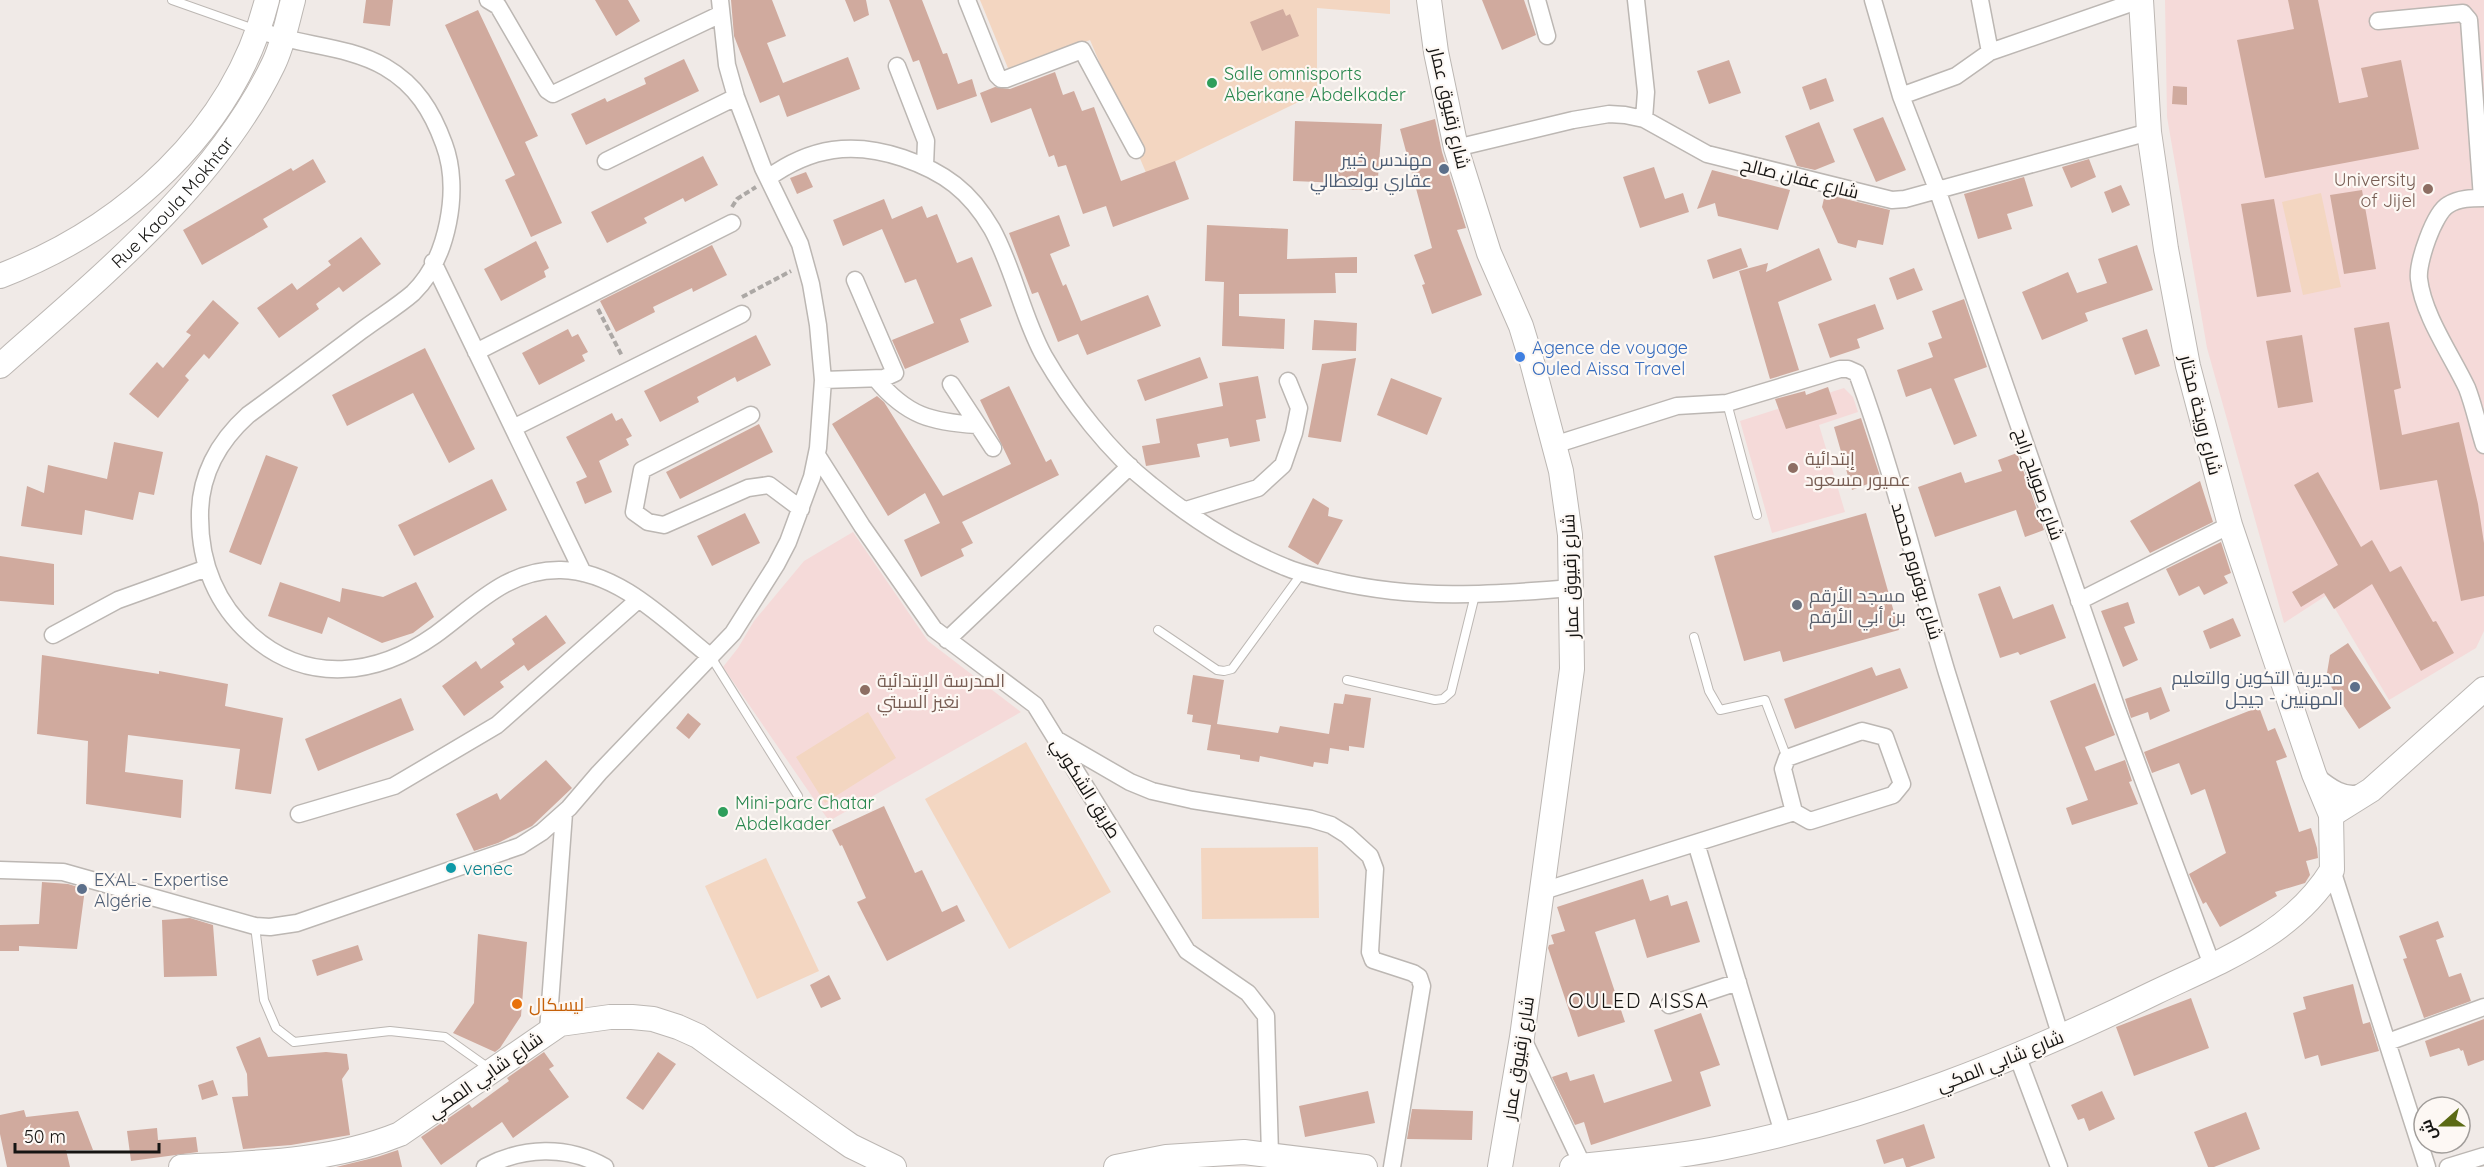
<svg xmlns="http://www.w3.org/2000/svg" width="2484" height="1167" viewBox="0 0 2484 1167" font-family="Quicksand,Cairo,sans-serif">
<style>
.education{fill:#f5dad9}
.green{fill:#f3d6c1}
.building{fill:#d0aa9e}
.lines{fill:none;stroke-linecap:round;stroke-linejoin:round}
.lane-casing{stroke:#bcb7b3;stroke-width:10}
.street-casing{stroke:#bcb7b3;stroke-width:19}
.secondary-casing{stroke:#bcb7b3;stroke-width:26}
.path{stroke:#aca8a5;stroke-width:4;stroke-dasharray:6 3;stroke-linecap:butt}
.lane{stroke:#fff;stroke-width:8}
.street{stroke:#fff;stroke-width:16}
.secondary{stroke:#fff;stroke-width:24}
.leisure-dot{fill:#2e9e5b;stroke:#fdf8f4;stroke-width:2}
.service-dot{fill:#5c6f8a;stroke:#fdf8f4;stroke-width:2}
.education-dot{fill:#8d6e63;stroke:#fdf8f4;stroke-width:2}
.shop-dot{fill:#3f7fe0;stroke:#fdf8f4;stroke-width:2}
.worship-dot{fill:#6b7280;stroke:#fdf8f4;stroke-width:2}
.culture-dot{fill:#0f9aa8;stroke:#fdf8f4;stroke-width:2}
.food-dot{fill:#e8710a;stroke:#fdf8f4;stroke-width:2}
.labels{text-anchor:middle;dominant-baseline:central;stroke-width:4.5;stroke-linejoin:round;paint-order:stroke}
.leisure-label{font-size:18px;fill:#27864d;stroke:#fdf8f4;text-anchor:start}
.street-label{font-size:18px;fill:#161513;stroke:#fdf8f4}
.service-label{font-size:18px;fill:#4e5e75;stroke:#fdf8f4;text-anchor:end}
.education-label{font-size:18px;fill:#785e54;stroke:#fdf8f4;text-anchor:start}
.shop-label{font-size:18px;fill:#366cbe;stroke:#fdf8f4;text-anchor:start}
.worship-label{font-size:18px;fill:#5b616d;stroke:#fdf8f4;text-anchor:start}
.culture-label{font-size:18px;fill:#0d838f;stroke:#fdf8f4;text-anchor:start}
.food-label{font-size:18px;fill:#c56008;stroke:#fdf8f4;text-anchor:start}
.neighbourhood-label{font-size:20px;letter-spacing:1.5px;fill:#161513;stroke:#fdf8f4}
</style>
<rect width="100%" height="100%" fill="#f0eae7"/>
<!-- education -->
<path class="education" d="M2165,0H2484V631L2476,648L2389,700L2327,595L2284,623L2207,348L2167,117Z
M1844,388L1853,397L1858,412L1819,425L1845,512L1772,533L1740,421Z
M853,532L928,641L1021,712L829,821L723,667L738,648L754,621L804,561Z"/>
<!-- green -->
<path class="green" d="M980,0H1390V14L1317,8V93L1147,175L1090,40L1010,73Z
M2321,193L2341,287L2303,295L2282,202Z
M868,712L896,758L825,803L796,757Z
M1026,742L1111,892L1009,949L925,799Z
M1318,847L1319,918L1202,919L1201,848Z
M766,858L819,971L757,999L705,886Z"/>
<!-- building -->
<path class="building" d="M366,0H393L390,26L363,23Z
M595,0H628L640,21L616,36Z
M731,0H772L786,36L767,43L783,83L848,57L860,89L787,117L779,95L760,103L734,36Z
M845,0H866L869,15L854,22Z
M889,0H922L943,54L947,53L958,84L972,79L977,96L937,110L919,60L913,62Z
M1482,0H1524L1536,35L1502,50Z
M2288,0H2318L2339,103L2368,97L2361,68L2401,60L2419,149L2265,178L2237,40L2294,29Z
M1283,9L1286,16L1290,14L1299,36L1262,51L1250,22Z
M478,10L538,136L525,142L562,223L531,237L505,180L515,175L445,25Z
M684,59L699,91L586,145L571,114L605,98L607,102L646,84L644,78Z
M1729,60L1741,93L1709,104L1697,71Z
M1055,72L1063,95L1074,91L1082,111L1094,107L1121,181L1175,161L1189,199L1113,227L1106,206L1083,214L1066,165L1058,167L1054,155L1049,157L1031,108L991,123L980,93L995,87L1010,89Z
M1826,78L1834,101L1810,110L1802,87Z
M2173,86L2187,87V105L2172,104Z
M1883,117L1906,170L1876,182L1853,129Z
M1435,119L1442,152L1466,228L1457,230L1482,295L1432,314L1422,285L1425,284L1414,255L1432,248L1400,129Z
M1295,121L1382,124L1377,191L1342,189V183L1293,181Z
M1819,122L1835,162L1815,170L1797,166L1785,136Z
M703,156L718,185L685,202L683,198L644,218L647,223L607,243L591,212Z
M313,159L326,182L263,219L268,227L202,265L183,230L291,168L293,171Z
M2089,159L2096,177L2071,188L2062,167Z
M1654,167L1665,199L1683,193L1689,212L1640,228L1623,177Z
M1712,170L1790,190L1778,230L1718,216L1715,203L1697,209Z
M806,172L813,187L797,194L790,178Z
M2024,177L2033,206L2007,214L2012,229L1978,239L1964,194Z
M2121,185L2130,205L2112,213L2104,192Z
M2362,190L2376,269L2344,274L2330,195Z
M1825,194L1890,210L1883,245L1858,240L1856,248L1838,243L1822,207Z
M884,199L892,219L922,206L927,218L937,214L957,263L972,257L992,306L960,319L969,342L905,369L892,340L934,323L916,279L905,283L882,229L843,246L833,220Z
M2274,199L2291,292L2257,297L2241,204Z
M1059,215L1070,246L1050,254L1063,286L1066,284L1081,321L1148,295L1161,326L1087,355L1078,334L1058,342L1038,292L1032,294L1009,233Z
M1207,225L1288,229L1287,259L1357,257V273H1335L1336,293L1239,294V316L1285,319L1284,349L1222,346L1224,282L1205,281Z
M361,237L381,264L343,292L339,287L316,304L319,309L279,338L257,308L292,283L297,290L331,265L328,261Z
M536,241L549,268L544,271L546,277L501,301L484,269Z
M712,245L727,275L693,292L692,288L653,307L655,312L616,332L600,301Z
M2137,245L2153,290L2085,313L2088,321L2042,340L2022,292L2068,272L2077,293L2107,283L2098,259Z
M1741,248L1748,267L1713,279L1707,260Z
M1819,248L1832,280L1778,302L1799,370L1770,379L1739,271L1768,263L1766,272Z
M1914,268L1923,290L1897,300L1889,278Z
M1964,299L1987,367L1954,379L1977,436L1954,445L1931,388L1906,397L1897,370L1933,357L1928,343L1942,338L1932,311Z
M213,300L239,323L209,359L204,354L185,376L189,380L158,418L129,394L157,362L163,368L191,335L186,332Z
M1875,304L1884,329L1857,339L1860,348L1830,358L1818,324Z
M1314,320L1357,323L1356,351L1312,350Z
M2389,322L2401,388L2394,390L2402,435L2459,422L2478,504L2484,543V596L2461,601L2437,480L2380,490L2354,328Z
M568,329L572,337L578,334L588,352L582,355L585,361L539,385L522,353Z
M2147,329L2160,366L2135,375L2122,338Z
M756,335L771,365L737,382L735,377L697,397L699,402L660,422L644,391Z
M2302,335L2313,402L2278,408L2266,341Z
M425,348L475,449L449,463L413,393L347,426L332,395Z
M1200,357L1208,378L1145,401L1137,380Z
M1356,358L1341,442L1308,437L1322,364Z
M1258,376L1266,418L1256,420L1260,441L1230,447L1228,438L1197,444L1200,457L1146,466L1142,446L1160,443L1156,419L1223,406L1219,383Z
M1391,378L1442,398L1427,435L1377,415Z
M1009,386L1046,462L1051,459L1059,475L962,522L973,543L961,549L964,556L921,577L904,540L940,523L925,493L888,516L832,424L877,396L884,402L943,496L1011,464L980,400Z
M1828,387L1837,414L1786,429L1775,399L1805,391L1806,395Z
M612,413L616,421L622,418L632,436L626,439L629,445L599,461L612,492L585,504L576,482L587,477L566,437Z
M1861,418L1880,476L1872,479L1873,482L1852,490L1834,427Z
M759,424L773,452L680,499L666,472Z
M114,442L163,452L154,495L139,492L133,520L85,510L82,535L21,526L27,486L44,493L48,465L107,479Z
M2017,453L2044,530L2025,537L2016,510L1935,537L1918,487L1961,472L1965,483L2002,471L1998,460Z
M266,455L298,467L261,565L229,552Z
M2318,472L2361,547L2372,540L2390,572L2401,566L2433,622L2436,621L2454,653L2421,671L2372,584L2334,609L2324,593L2301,607L2292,592L2338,565L2294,485Z
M492,479L507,510L414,556L398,525Z
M2200,481L2213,522L2150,553L2130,521Z
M1313,498L1329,508L1328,516L1343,520L1318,565L1288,547Z
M745,513L760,543L712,566L697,536Z
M1866,513L1899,630L1783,662L1780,651L1744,661L1714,556Z
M2221,542L2231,573L2224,576L2228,583L2204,595L2199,586L2179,596L2166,569Z
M0,556L54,564V605L0,601Z
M280,582L340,602L342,588L383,597L416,582L434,617L413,633L382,643L328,617L322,634L268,616Z
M2000,586L2013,619L2053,604L2066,638L2020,655L2018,652L2000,658L1978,594Z
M2128,602L2135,623L2124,627L2138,660L2123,667L2101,611Z
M546,615L566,643L528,671L524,665L500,682L504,687L464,716L442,686L476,661L481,669L515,644L512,639Z
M2233,618L2241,636L2210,649L2203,631Z
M2348,643L2391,708L2359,729L2326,679L2330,655Z
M42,655L159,674V671L228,684L225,706L283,718L271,794L235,789L240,749L128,735L125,772L183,780L181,818L86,804L88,741L37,734Z
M1872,667L1876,676L1900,668L1908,688L1795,729L1784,699Z
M1193,675L1224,680L1217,724L1278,733L1280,726L1329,734L1334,703L1343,704L1345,694L1371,698L1364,748L1349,746V751L1330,748L1328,764L1314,762L1313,767L1260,756L1259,762L1240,759V755L1207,750L1211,725L1192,722L1193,715L1187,714Z
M2095,683L2115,735L2085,747L2095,771L2125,760L2132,781L2129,782L2138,804L2072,825L2066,808L2088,800L2050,701Z
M2161,687L2170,711L2150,720L2148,712L2131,718L2125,699Z
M401,698L414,730L318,771L305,739Z
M2259,707L2268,731L2275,728L2287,757L2276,761L2299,832L2311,828L2317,848L2318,858L2306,861L2310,875L2305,883L2275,892L2277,896L2220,927L2206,902L2203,904L2189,874L2226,853L2205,789L2191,795L2179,763L2152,773L2144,752Z
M688,713L701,724L689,739L676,728Z
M546,760L572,788L532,826L498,843L474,851L456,814L497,793L500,800Z
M884,806L915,873L922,870L942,912L957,905L965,921L887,961L857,902L866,898L842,845L840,846L832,830Z
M1643,879L1650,901L1668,895L1671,906L1687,901L1700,942L1647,958L1635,919L1595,932L1625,1022L1578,1037L1548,948L1549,945L1554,944L1551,935L1565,931L1557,907Z
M42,882L68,884L85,889L77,949L19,946V951H0V925L39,924Z
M190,918L213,925L217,976L164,977L162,920Z
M2438,921L2444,937L2436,940L2449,977L2461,973L2471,1001L2424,1018L2403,959L2407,958L2399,936Z
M478,934L527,942L521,1016L500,1048L495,1052L453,1033L474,1003Z
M358,945L363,960L317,976L312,960Z
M829,975L841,999L821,1008L810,985Z
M2353,984L2363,1024L2370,1022L2379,1051L2321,1066L2318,1055L2305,1059L2293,1013L2306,1009L2303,997Z
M2191,998L2209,1048L2134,1076L2116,1027Z
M1701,1013L1720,1065L1700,1072L1711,1106L1591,1145L1584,1122L1575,1125L1552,1077L1567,1072L1570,1081L1594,1074L1604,1103L1672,1081L1654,1030Z
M2484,1019V1060L2468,1066L2463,1050L2461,1051L2459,1048L2430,1057L2425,1041Z
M260,1037L268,1057L326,1052L347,1054L349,1069L342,1079L350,1135L291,1145L243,1149L232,1097L248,1096L247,1074L236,1047Z
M544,1052L554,1066L549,1069L569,1097L513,1138L502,1122L441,1165L421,1137L469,1104L472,1108L509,1081L507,1078Z
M658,1052L676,1064L643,1110L626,1098Z
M213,1080L218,1095L202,1100L198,1085Z
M1368,1091L1375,1123L1305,1137L1299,1106Z
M2102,1091L2115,1119L2089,1131L2084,1118L2078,1120L2071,1105Z
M1412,1109L1473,1111L1472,1140L1407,1139Z
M24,1110L26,1117L78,1111L93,1150H66L70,1167H7L0,1134V1115Z
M2246,1112L2260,1149L2214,1167H2208L2194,1132Z
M1924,1124L1935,1158L1909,1167H1906L1903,1158L1884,1164L1876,1140Z
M157,1128L158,1140L196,1137L198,1152L131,1161L127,1131Z
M398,1150L402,1167H336L377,1157Z"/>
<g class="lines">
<!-- lane casing -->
<g class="lane-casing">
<path id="lane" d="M172,0L254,29
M1727,403L1757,515
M1158,630L1217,670L1224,671L1232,669L1302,573
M1694,637L1709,691L1720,710L1765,700L1787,758
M711,657L798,796
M1347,680L1435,700L1443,699L1451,692L1475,595
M255,926L264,1000L276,1028L294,1042L390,1031L445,1037L490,1069"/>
</g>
<!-- street casing -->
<g class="street-casing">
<path id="street" d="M488,0L498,6L547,90L553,94L721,14
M967,0L997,75L1001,79H1006L1082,50L1136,150
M1537,0L1547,36
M1636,0L1646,92L1644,119
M1873,0L1901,96L1937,189L2118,712L2212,965
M1980,0L1990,52
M2378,21L2463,13L2469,20L2482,198
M258,30C299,46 347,45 385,67C416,85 432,111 444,144C461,189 448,259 413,293C397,307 378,318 361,331C324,359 286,387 248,415C218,442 199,477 200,518C200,564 217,605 251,635C307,685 377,676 435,635C475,606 507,569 561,570C619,571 668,623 711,657
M897,66L926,141L925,166
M1901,96L1956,76L1990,52L2140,0
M1456,148L1573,120L1609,114L1625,115L1644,119L1707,154L1892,200L1905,199L2149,132
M606,161L736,97
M768,178C811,147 853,141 903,158C944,172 970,191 992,229C1014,269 1022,316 1044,356C1070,401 1110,453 1151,485C1190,517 1238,548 1285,567C1301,574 1318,577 1334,581C1416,600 1489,595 1572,588
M2484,198C2472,198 2459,198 2448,205C2434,213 2417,263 2419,279C2423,315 2452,356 2467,388C2474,406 2478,426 2484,445
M433,262L583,573
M476,352L732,223
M876,379C907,416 931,422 977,425
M823,380L884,378L895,373L855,280
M951,384L993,448
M751,415L642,470L634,512L648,522L664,525L748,488L769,485L801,509
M513,428L742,314
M1554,445L1677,406L1727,403L1840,369H1848L1857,373C1893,471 1917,573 1947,673C1984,794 2023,915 2061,1037
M817,455L862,526L934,629L1035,705L1187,951L1248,993L1266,1016L1270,1154
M1186,510L1258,488L1283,465L1294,433L1299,408L1288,381
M2079,601L2230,525
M53,635L118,600L207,568
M947,640L1130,466
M1059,741L1130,782L1152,791L1192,800L1311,819L1331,825L1347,835L1370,856L1375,869L1370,952L1373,960L1413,973L1419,977L1422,986L1392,1167
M2315,775C2330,787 2345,799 2364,792
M299,814L394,786L497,725L638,600
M1696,843L1783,1133
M0,870L63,872L255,926L270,927L297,923L520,846L542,832L569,808L599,773L733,633L776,565L788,542L812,477L818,448L823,380L818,325L811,284L800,244L763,168L736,97L727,65L720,0
M2332,870L2427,1167
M1543,891L1794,812L1810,821L1893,795L1902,784L1885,737L1862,731L1787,758L1783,769L1794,812
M1669,1005L1738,982
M548,1031L564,813
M1522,1037L1583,1166
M2388,1042L2484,1007
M2017,1055L2059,1167
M485,1167C523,1147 567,1145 605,1167
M2448,1167L2484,1156"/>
</g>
<!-- secondary casing -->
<g class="secondary-casing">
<g id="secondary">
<path d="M1429,0L1436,52L1456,148L1489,253L1521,326L1532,362L1561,471L1570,535L1572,669L1522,1037L1500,1167"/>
<path d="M0,276C123,229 234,131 267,0"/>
<path id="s1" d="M0,366C98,279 215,185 273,65C283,45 287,22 293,0"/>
<path d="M2331,815L2371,790L2484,689"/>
<path d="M181,1167C255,1163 331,1162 400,1134L560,1024L610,1017H632L653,1019L678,1027L698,1036L828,1130L851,1146L894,1167"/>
<path d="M1116,1167L1166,1157L1244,1152L1365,1167"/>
<path d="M1572,1167C1622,1161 1672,1158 1721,1148C1873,1118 2017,1060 2156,992C2221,961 2292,935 2332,870L2331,815L2314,774L2230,525L2188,366L2166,249L2149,132L2141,0"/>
</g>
</g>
<!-- path -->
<path class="path" d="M732,207L737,199L756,187
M742,297L791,271
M598,309L622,356"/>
<!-- lane -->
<use href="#lane" class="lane"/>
<!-- street -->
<use href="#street" class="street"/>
<!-- secondary -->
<use href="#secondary" class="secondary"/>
</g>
<!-- markers -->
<g class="leisure-dot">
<circle cx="1212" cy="83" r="6"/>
<circle cx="723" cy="812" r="6"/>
</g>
<g class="service-dot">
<circle cx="1444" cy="169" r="6"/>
<circle cx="2355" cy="687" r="6"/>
<circle cx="82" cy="889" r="6"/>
</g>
<g class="education-dot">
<circle cx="2428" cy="189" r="6"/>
<circle cx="1793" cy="468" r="6"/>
<circle cx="865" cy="690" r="6"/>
</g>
<circle class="shop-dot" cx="1520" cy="357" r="6"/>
<circle class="worship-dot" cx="1797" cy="605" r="6"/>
<circle class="culture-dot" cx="451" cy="868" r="6"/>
<circle class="food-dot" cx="517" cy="1004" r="6"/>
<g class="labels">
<!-- leisure labels -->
<g class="leisure-label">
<text x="1224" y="73">Salle omnisports<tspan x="1224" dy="21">Aberkane Abdelkader</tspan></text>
<text x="735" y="802">Mini-parc Chatar<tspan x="735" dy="21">Abdelkader</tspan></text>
</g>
<!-- street labels -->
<g class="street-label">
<text transform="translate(1450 108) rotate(77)">شارع زقيوق عمار</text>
<text transform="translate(1800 178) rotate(14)">شارع عفان صالح</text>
<text stroke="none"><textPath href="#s1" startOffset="238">Rue Kaoula Mokhtar</textPath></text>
<text transform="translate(2201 415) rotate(76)">شارع رويخة مختار</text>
<text transform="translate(2039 484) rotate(71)">شارع صويلح رابح</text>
<text transform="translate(1917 571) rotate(74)">شارع بوفروم محمد</text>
<text transform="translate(1570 576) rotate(-92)">شارع زقيوق عمار</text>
<text transform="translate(1086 788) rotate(58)">طريق الشكوبي</text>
<text transform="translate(1518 1058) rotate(-81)">شارع زقيوق عمار</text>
<text transform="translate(2000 1061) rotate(-22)">شارع شابي المكي</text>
<text transform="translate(485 1075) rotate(-35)">شارع شابي المكي</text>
</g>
<!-- service labels -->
<g class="service-label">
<text x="1432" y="159">مهندس خبير<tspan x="1432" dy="21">عقاري بولعطالي</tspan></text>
<text x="2343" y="677">مديرية التكوين والتعليم<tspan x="2343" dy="21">المهنيين - جيجل</tspan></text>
<text x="94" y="879" text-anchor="start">EXAL - Expertise<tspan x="94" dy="21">Algérie</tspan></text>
</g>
<!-- education labels -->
<g class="education-label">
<text x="2416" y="179" text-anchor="end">University<tspan x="2416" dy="21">of Jijel</tspan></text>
<text x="1805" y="458">إبتدائية<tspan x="1805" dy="21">عميور مسعود</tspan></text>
<text x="877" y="680">المدرسة الإبتدائية<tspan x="877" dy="21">نغيز السبتي</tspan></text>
</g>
<!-- shop labels -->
<g class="shop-label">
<text x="1532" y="347">Agence de voyage<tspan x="1532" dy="21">Ouled Aissa Travel</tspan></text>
</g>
<!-- worship labels -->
<g class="worship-label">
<text x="1809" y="595">مسجد الأرقم<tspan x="1809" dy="21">بن أبي الأرقم</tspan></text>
</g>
<!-- culture labels -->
<g class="culture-label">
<text x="463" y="868">venec</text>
</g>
<!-- food labels -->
<g class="food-label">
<text x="529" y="1004">ليسكال</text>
</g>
<!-- neighbourhood labels -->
<g class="neighbourhood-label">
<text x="1639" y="1000">OULED AISSA</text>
</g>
</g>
<!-- north arrow -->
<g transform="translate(2442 1125) rotate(249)"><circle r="28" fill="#fdf8f4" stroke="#a19d9a" stroke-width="1.5"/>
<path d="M0-4.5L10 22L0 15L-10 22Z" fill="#5b6a14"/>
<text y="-9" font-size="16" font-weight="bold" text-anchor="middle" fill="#161513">ش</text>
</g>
<!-- scale -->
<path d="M15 1143v9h144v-9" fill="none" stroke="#161513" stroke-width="3"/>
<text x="24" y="1143" font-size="18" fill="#161513" stroke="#fdf8f4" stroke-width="4.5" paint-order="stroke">50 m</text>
</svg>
